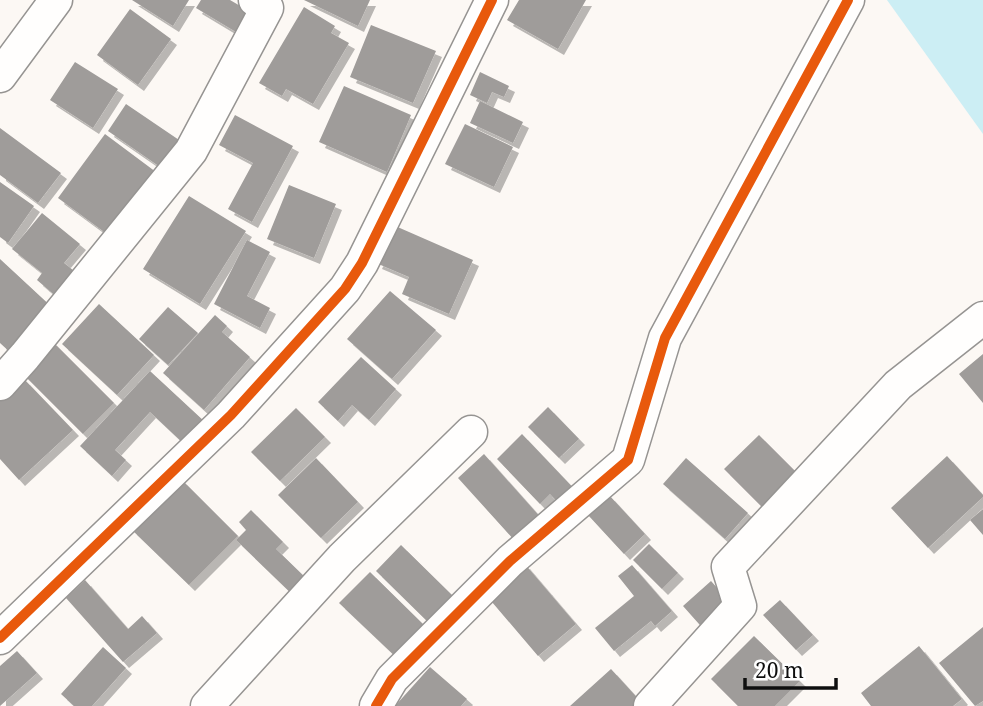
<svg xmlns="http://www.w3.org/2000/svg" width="983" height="706" viewBox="0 0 983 706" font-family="'Noto Serif',serif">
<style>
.water{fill:#cceef4}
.building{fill:#9f9c9a;filter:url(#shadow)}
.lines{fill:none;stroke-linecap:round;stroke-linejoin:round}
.minor-casing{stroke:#969492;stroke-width:35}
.minor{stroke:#fffefd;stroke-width:32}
.cycleway-casing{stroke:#fff;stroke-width:15}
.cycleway{stroke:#e8590c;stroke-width:10}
</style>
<defs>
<filter id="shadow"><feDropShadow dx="6" dy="6" stdDeviation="0" flood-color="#0004"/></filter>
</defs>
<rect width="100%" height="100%" fill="#fcf8f4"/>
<!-- water -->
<path class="water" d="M887,0H983V134Z"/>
<!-- building -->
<path class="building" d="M132,0H189L173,26Z
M201,0H230L254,14L241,35L196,8Z
M304,0H370L358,26Z
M519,0H586L558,49L507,20Z
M304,7L335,26L331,33L349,43L313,104L286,89L282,96L259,83Z
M130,9L171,39L138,85L97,55Z
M371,25L436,51L413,103L350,77Z
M75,62L118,89L93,128L50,100Z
M480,72L509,86L504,97L492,92L487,103L470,95Z
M344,86L411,115L387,172L319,142Z
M480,101L523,122L513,143L470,123Z
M126,104L182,142L163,169L108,131Z
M235,115L293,146L252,222L228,209L253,163L219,145Z
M465,124L513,147L494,187L445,164Z
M0,128L61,173L38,203L0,175Z
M105,134L164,178L107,234L58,198Z
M0,182L34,206L8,243L0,237Z
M289,185L336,204L314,258L267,239Z
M189,196L246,231L200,304L143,269Z
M42,213L80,244L64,263L78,274L58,298L37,280L42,273L12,249Z
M393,225L473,260L449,314L402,294L409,277L376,263Z
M247,240L270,252L247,296L270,308L260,328L214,304Z
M0,259L55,310L13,355L0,343Z
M390,291L436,330L392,379L347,339Z
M99,304L154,355L117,395L62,344Z
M168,307L198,333L168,365L139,339Z
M215,315L227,326L222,332L250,357L204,410L163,373Z
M51,340L114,403L83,434L20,371Z
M983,354V403L959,374Z
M361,357L396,389L369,420L352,405L338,421L318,402Z
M150,371L205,422L184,444L150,412L115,450L126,460L112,476L80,446Z
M24,379L73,430L19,480L0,459V401Z
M548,407L579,439L559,458L528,427Z
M296,408L325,437L280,481L251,452Z
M522,434L580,495L565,510L550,494L540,504L497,459Z
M759,435L805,481L770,515L724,469Z
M484,454L542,519L516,542L458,478Z
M947,456L983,495V497L928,548L891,508Z
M316,458L358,502L321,538L278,495Z
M686,458L748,513L725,539L663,484Z
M181,479L238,536L189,585L131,529Z
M609,495L645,534L624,554L588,515Z
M983,509V535L970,520Z
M251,510L283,542L276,549L310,582L295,597L236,540L246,530L239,522Z
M649,544L678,573L662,589L633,560Z
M401,545L453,596L428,622L376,571Z
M524,563L576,624L538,656L486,595Z
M632,565L672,611L655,626L651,621L614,651L595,628L634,596L618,576Z
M370,572L427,628L397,658L339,603Z
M85,580L128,629L142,616L157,633L123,662L66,598Z
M711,581L735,608L707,633L683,606Z
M780,600L813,635L796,650L763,615Z
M983,627V701L975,706L939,663Z
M754,636L800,681L775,706H738L711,679Z
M919,646L962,699L953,706H871L861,693Z
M103,647L126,668L92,706H74L61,694Z
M17,651L37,673L0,706V666Z
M430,667L467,699L461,706H395Z
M611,669L643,704L641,706H570Z"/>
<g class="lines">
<!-- minor casing -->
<g class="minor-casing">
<path id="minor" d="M0,76L56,0
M0,384L25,356L191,151L267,8L255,0
M0,638L231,415L345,289L362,263L492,0
M207,706L342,558L471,432
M376,706L392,679L510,561L628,460L665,338L848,0
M650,706L740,606L728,567L898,385L983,318"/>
</g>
<!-- minor -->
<use href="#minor" class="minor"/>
<!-- cycleway casing -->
<g class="cycleway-casing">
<path id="cycleway" d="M0,638L231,415L345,289L362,263L492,0
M376,706L392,679L510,561L628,460L665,338L848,0"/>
</g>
<!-- cycleway -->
<use href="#cycleway" class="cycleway"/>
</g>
<!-- scale -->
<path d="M745 678v10h91v-10" fill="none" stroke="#0f0f0f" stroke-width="3.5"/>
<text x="755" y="678" font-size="21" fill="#0f0f0f" stroke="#ffffff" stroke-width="5" paint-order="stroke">20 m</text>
</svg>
